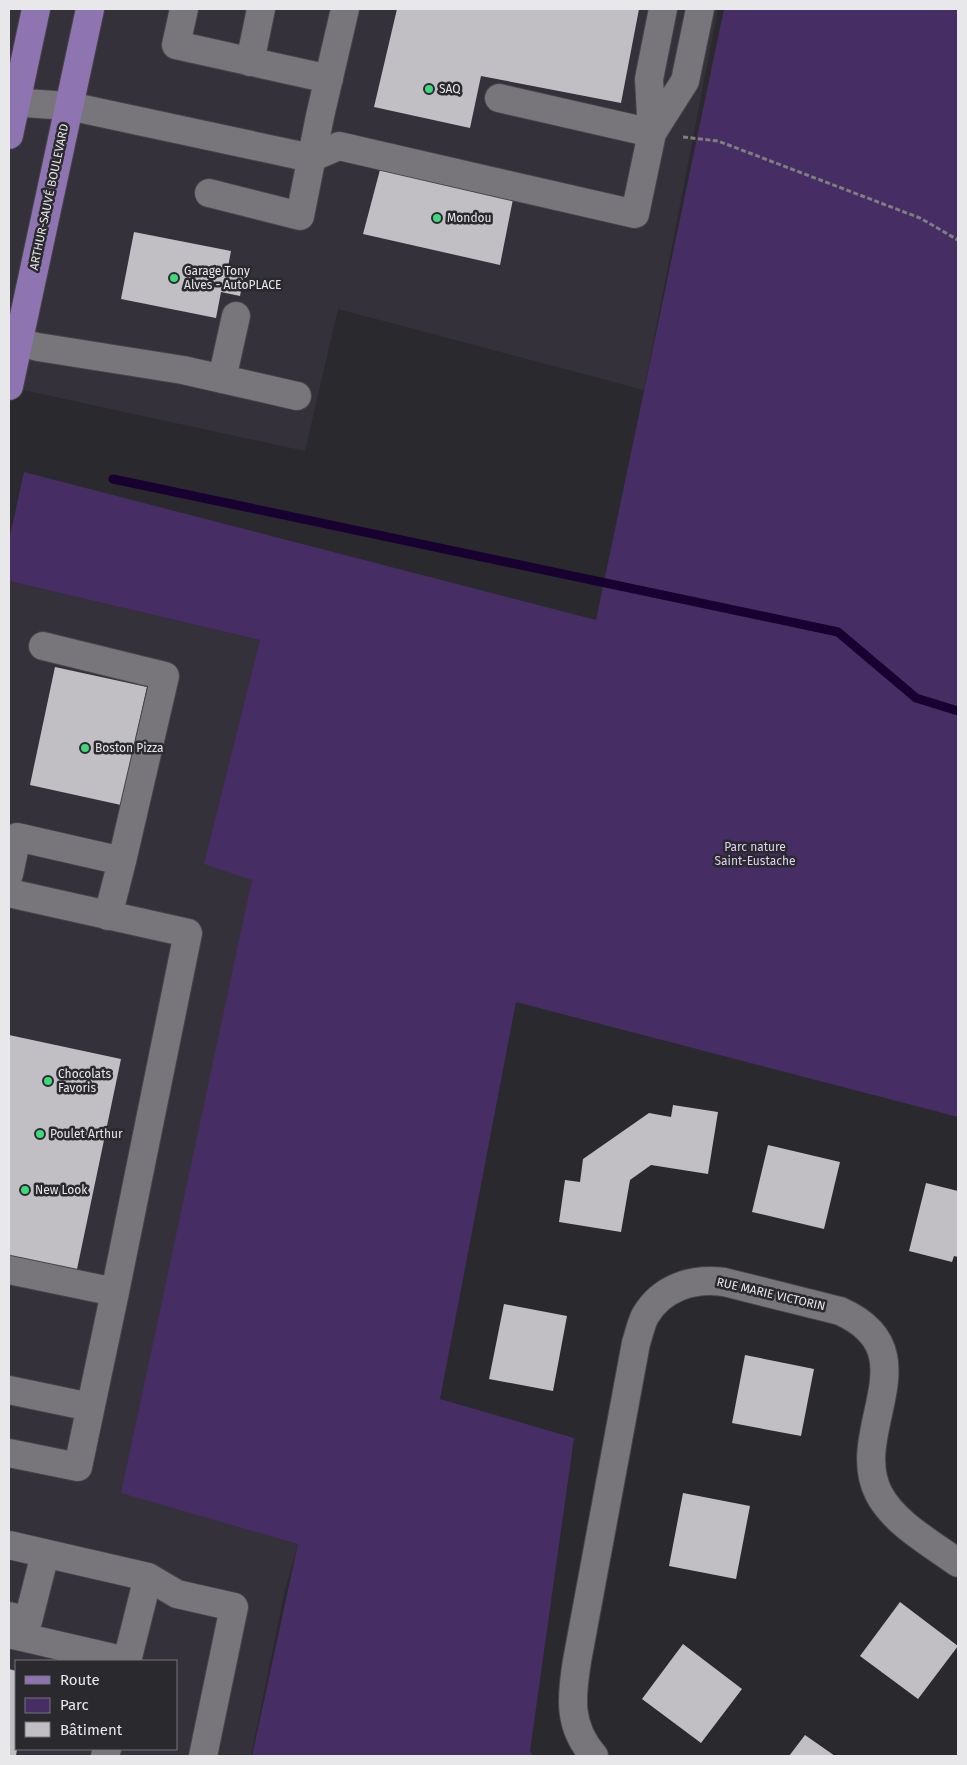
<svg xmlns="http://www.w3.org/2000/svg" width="967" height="1765" viewBox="0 0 967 1765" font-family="'Fira Sans',sans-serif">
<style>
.built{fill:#35313b;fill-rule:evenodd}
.green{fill:#462d64}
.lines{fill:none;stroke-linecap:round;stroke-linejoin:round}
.stream{stroke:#180031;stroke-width:9}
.building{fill:#c1bfc4}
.minor-casing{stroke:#464548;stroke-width:30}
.major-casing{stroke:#464548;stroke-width:30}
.path{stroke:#7e7e81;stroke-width:3;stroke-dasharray:5 2.5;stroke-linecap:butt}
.minor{stroke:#78767b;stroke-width:28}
.major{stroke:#8f74b2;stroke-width:28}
.poi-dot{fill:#40d77d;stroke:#2a292d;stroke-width:2}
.labels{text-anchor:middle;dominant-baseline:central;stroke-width:5;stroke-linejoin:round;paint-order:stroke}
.poi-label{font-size:12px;fill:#e8e8ea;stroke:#2a292d;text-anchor:start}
.street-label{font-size:12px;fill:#e8e8ea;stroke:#2a292d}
.park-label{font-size:12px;fill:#dfd1f6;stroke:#2a292d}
</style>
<rect width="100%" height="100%" fill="#2a292d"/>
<!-- built -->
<path class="built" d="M9,9H718L644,390L338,309L305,451L9,387Z
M9,581L260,640L204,864L252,879L298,1544L284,1594L251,1756H9ZM16,1661H176V1749H16Z"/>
<!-- green -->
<path class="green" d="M724,9H958V1117L516,1002L440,1399L574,1438L530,1751L533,1756H252L298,1544L121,1493L252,880L204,864L260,640L9,581V540L24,472L596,620Z"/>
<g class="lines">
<!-- stream -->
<path class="stream" d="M113,479L838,632L916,698L958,711"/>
</g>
<!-- building -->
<path class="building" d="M397,9H639L621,103L481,76L470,128L374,107Z
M381,166L513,199L500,265L363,234Z
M134,232L231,251L227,272L244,275L240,296L221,292L216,318L121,299Z
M55,667L147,687L121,805L30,785Z
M9,1035L121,1059L76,1274L9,1260Z
M673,1105L718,1112L708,1174L651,1165L630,1180L621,1232L559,1222L565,1180L580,1182L583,1159L649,1113L671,1117Z
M768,1145L840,1162L824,1229L752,1212Z
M926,1183L958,1191V1257L954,1256L952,1262L909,1251Z
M504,1304L567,1316L553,1391L489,1379Z
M745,1355L814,1369L801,1436L732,1423Z
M683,1493L750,1506L736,1579L669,1566Z
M900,1602L958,1646L918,1699L860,1656Z
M683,1644L742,1689L701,1743L642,1699Z
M9,1669L16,1671L17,1749L16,1756H9Z
M805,1735L835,1756H789Z"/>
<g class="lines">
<!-- minor casing -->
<g class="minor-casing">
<path id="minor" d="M184,9L176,45L329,79
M250,62L261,9
M9,102L69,106L311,158L339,146L635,214L652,133L499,98
M652,133L685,81L700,9
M652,133L649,79L663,9
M209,193L300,216L320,116L345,9
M9,340L38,347L183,370L297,396
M222,379L236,316
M9,874L17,837L122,861L165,676L43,646
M9,893L188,933L115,1292L78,1467L9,1453
M108,916L122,861
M9,1270L115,1292
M9,1390L90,1407
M9,1545L148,1577L127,1661
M148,1577L177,1594L234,1607L203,1756
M9,1616L28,1621L45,1554
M9,1634L126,1661
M105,1756L107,1749
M594,1756C568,1726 571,1698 577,1661L636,1343C639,1334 641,1324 645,1316C662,1287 693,1278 724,1282L840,1311C933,1352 846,1432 879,1494C894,1523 932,1544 958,1563"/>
</g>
<!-- major casing -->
<g class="major-casing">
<path id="major" d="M9,135L36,9
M9,386L90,9"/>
</g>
<!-- path -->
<path class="path" d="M683,137L718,141L920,218L958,240"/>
<!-- minor -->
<use href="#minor" class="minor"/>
<!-- major -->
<use href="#major" class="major"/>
</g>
<!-- markers -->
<g class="poi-dot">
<circle cx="429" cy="89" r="5"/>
<circle cx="437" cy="218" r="5"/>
<circle cx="174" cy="278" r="5"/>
<circle cx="85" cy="748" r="5"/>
<circle cx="48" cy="1081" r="5"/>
<circle cx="40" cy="1134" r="5"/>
<circle cx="25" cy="1190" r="5"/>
</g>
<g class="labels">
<!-- poi labels -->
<g class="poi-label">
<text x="439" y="89">SAQ</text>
<text x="447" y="218">Mondou</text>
<text x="184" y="271">Garage Tony<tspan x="184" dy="14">Alves - AutoPLACE</tspan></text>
<text x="95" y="748">Boston Pizza</text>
<text x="58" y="1074">Chocolats<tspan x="58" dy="14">Favoris</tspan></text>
<text x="50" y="1134">Poulet Arthur</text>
<text x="35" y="1190">New Look</text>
</g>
<!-- street labels -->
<g class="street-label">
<text transform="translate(49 197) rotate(-78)">ARTHUR-SAUVÉ BOULEVARD</text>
<text transform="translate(771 1294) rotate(13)">RUE MARIE VICTORIN</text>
</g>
<!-- park labels -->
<g class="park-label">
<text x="755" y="847">Parc nature<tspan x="755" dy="14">Saint-Eustache</tspan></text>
</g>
</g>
<!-- border -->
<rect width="967" height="1765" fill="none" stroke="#e8e8ea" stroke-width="20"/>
<!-- legend -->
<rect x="15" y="1660" width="162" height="90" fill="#2a292d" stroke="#767579"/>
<rect x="25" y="1676" width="25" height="8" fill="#8f74b2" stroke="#767579"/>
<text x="60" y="1685" font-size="15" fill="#e8e8ea">Route</text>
<rect x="25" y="1698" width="25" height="15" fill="#462d64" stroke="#767579"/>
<text x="60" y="1710" font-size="15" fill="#e8e8ea">Parc</text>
<rect x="25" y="1722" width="25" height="15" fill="#c1bfc4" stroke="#767579"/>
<text x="60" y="1735" font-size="15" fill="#e8e8ea">Bâtiment</text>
</svg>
